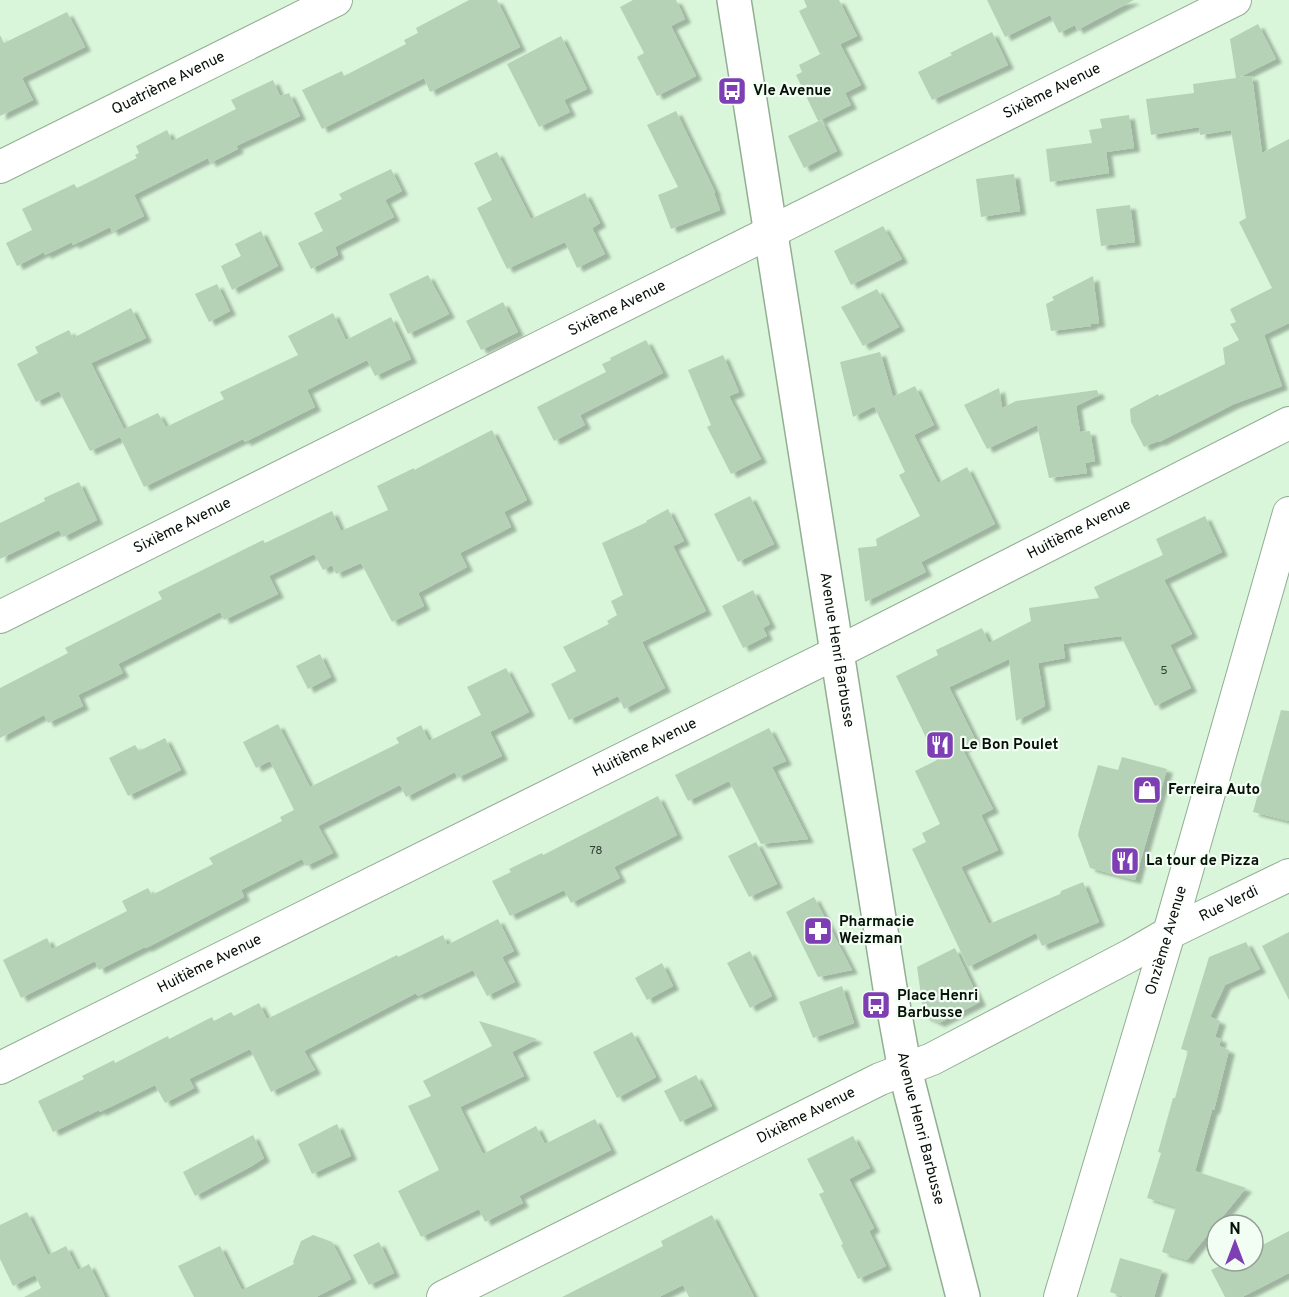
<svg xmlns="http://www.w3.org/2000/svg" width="1289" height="1297" viewBox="0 0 1289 1297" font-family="Overpass,sans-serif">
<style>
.building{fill:#b5d2b6;filter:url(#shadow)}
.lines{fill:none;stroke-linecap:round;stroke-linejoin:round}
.street-casing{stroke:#93ae94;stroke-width:34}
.secondary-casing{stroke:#93ae94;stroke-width:36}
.street{stroke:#fff;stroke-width:32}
.secondary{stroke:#fff;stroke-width:33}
.labels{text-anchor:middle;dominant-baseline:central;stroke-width:4.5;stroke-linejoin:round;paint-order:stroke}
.number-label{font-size:12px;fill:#324134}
.street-label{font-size:15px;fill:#071108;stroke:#f2fef3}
.poi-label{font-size:15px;font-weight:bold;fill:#071108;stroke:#f2fef3;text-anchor:start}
</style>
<defs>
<filter id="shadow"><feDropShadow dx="6" dy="4" stdDeviation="1.5" flood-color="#0004"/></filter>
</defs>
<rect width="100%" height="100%" fill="#d9f6da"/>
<!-- building -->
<path class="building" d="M469,0H497L520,47L430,92L424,78L322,129L302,90L342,71L344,76L406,44L404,40L418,33L416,28Z
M633,0H676L685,19L671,26L696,76L657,96L637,57L644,53L620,7Z
M804,0H839L857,36L840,44L861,85L845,93L851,105L818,121L796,75L802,72L799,65L840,44L820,54L799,11L807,7Z
M987,0H1134L1077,30L1075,25L1059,33L1050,15L1005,37Z
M67,12L85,47L22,78L33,100L0,116V35L4,43Z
M1258,24L1276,59L1240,77L1252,76L1262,153L1289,139V323L1264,335L1282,386L1234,404L1159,442L1158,441L1144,447L1131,422L1130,409L1158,394L1159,396L1225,364L1223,348L1239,340L1230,324L1236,322L1230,309L1272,288L1239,222L1246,218L1231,130L1200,135L1199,127L1151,135L1146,99L1194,93L1193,84L1236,78L1230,39Z
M992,32L1008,65L932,100L918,72L952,55L950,53Z
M561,36L587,89L564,100L570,112L539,127L507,64Z
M273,80L280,96L289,93L300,116L236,146L238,149L210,163L208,158L134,195L144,216L112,232L110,227L73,245L72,242L45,255L44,252L17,266L6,243L32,230L22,209L74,184L77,188L137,158L135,155L139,153L136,146L167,130L172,141L236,109L231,100Z
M676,111L715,192L714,193L720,210L671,229L658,195L678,187L647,125Z
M1129,115L1134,148L1106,152L1109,173L1050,182L1046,149L1092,143L1089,130L1102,128L1100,119Z
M821,120L837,151L804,168L788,136Z
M497,152L531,219L585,193L600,223L592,228L605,254L577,268L565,242L507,269L477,208L492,200L474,163Z
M391,169L402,191L385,200L394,217L335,247L338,255L311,269L298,243L323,231L314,213L342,199L339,194Z
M1014,174L1020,211L981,217L976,179Z
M1130,205L1135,242L1101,246L1096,209Z
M883,226L902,259L851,285L834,251Z
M261,231L278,266L232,290L221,266L241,256L235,244Z
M428,275L449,314L408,334L389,294Z
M1093,276L1099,323L1091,324V326L1051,331L1046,304L1054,300L1052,297Z
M217,284L230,311L209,322L195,294Z
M877,289L899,327L863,346L841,307Z
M503,302L518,332L481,350L466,321Z
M131,308L146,338L91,363L124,429L158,413L166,427L224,399L220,392L298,355L288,336L333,313L346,340L391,317L411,359L375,376L367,360L307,390L315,407L245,442L243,439L144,487L120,437L90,451L59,391L36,402L17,364L38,353L35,347L69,330L73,338Z
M646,340L663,373L580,415L585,425L554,441L537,407L606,372L602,364L611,360L610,358Z
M880,352L893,397L853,417L840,362Z
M723,355L739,392L729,396L761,459L731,474L707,427L711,425L688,370Z
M915,386L934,425L914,435L938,483L967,467L995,524L921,562L926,572L865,602L858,548L877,546L876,539L920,516L899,475L905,472L874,406Z
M999,388L1002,408L1016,401L1097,390L1099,395L1076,406L1080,432L1090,431L1095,461L1085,463L1087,473L1049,478L1037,425L987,449L964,405Z
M492,430L527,500L504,512L511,527L460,553L467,567L418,593L424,606L392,622L361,563L336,574L332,565L323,570L314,554L269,576L278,594L224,620L220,612L118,664L123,673L78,695L83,706L48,723L44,715L0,738V688L68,653L65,648L162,599L158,592L263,540L265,543L332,511L341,531L388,510L377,486L414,468V470Z
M79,482L97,520L63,537L59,530L0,559V523L45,501L44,498Z
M750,496L774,544L738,562L714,514Z
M668,509L684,541L673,546L706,611L642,642L665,688L624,709L618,696L569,720L551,684L576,671L563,647L609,624L607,621L617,615L611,601L623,595L602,543L647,522L646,521Z
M1205,516L1222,552L1164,580L1192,634L1170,645L1191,688L1155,706L1121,636L1063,644L1065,658L1038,663L1045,706L1016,721L1009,659L949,687L976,741L962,748L993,809L981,815L998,850L961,867L989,924L1060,894L1061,891L1083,882L1099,922L1042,946L1036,933L968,967L912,849L926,842L922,833L940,824L915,771L937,760L896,676L938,655L936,650L982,628L989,643L1031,621L1029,608L1099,598L1094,587L1163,555L1156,539Z
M753,590L770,624L763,628L767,636L743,648L722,606Z
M320,654L331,677L308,689L296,666Z
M506,668L529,712L490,732L502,756L457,778L455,772L406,797L400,785L318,826L333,853L306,866L302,859L241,890L244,897L146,948L145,947L99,970L95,961L21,998L3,960L47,938L52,949L127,911L122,901L148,888L152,895L213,864L209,858L282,821L280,817L294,810L270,761L256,768L243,742L278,724L310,787L399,743L396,738L421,725L429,741L481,715L486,725L467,687Z
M1281,710L1289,711V821L1253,812Z
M769,728L786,761L772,767L808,839L761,844L729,781L688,801L675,775Z
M165,738L181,770L128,796L109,758L135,745L139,751Z
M1122,757L1167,769L1135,880L1090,868L1078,835L1079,830L1098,765L1118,770Z
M658,796L677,835L614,867L620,878L571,903L564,890L510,916L492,881L511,872L509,869L542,853L543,855Z
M756,842L777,884L749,897L728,856Z
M814,897L852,970L818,977L786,912Z
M498,919L514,951L502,957L515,982L487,996L473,970L418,996L416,993L304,1051L315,1070L271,1092L250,1049L189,1079L194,1088L165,1103L155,1085L100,1112L99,1110L53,1132L38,1101L84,1079L82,1076L114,1060L115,1063L168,1036L169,1039L212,1017L214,1021L231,1012L234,1016L259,1003L267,1019L397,955L398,957L443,935L447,945Z
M1289,932V1000L1262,946Z
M1246,942L1260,969L1225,985L1210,1017L1220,1021L1215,1037L1221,1039L1219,1046L1229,1050L1214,1110H1212L1195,1171L1246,1188L1187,1260L1162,1252L1176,1207L1147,1198L1161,1153L1158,1152L1173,1098H1175L1188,1051L1181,1049L1209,957Z
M955,948L980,1002L939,1023L924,1016L917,967Z
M750,951L772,996L750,1008L727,963Z
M662,963L673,986L647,1000L635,978Z
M842,986L854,1023L813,1038L799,1002Z
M479,1021L537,1039L512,1052L524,1076L460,1107L483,1154L536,1126L545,1144L595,1119L611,1150L519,1196L523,1203L485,1222L479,1209L421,1237L398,1191L439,1170L408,1106L431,1096L423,1081L492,1046Z
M632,1032L656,1077L617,1098L593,1052Z
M696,1075L712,1106L680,1122L664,1091Z
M337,1124L351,1156L312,1174L298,1144Z
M253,1135L264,1158L250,1167L195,1196L183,1172Z
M853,1136L870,1168L849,1179L874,1228L869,1231L886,1266L858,1279L841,1245L843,1244L819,1194L824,1192L807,1159Z
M27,1212L48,1255L66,1246L78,1270L89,1264L105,1297H24L41,1288L35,1275L13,1286L0,1259V1225Z
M712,1215L754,1297H689L683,1285L659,1297H562L663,1246L661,1241Z
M1289,1231V1273L1242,1297H1225L1211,1270L1230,1261H1253V1250Z
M313,1235L332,1242L351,1279L316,1297H194L178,1266L220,1246L242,1290L294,1264L293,1262L301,1241Z
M379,1242L394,1273L369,1285L353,1255Z
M1120,1258L1162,1270L1154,1297H1125L1110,1292Z"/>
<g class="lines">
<!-- street casing -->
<g class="street-casing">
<g id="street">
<path id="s1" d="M0,167L336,0"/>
<path id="s2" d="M0,617L1235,0"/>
<path id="s3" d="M0,1068L838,652L1289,423"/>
<path id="s4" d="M443,1297L880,1079L932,1059L1131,955L1169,933L1289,875"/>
<path id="s5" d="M1060,1297L1169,933L1289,513"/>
</g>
</g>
<!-- secondary casing -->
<g class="secondary-casing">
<g id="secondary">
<path id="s6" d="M734,0L890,988L905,1070L963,1297"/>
</g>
</g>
<!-- street -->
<use href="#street" class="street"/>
<!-- secondary -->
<use href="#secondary" class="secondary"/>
</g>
<!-- icons -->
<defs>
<g id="bus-square" transform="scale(1.5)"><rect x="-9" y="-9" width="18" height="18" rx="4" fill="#7e3fb4" stroke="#f2fef3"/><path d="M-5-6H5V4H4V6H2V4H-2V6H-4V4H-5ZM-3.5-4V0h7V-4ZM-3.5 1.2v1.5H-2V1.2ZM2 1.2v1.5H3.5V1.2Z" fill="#fff"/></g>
<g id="restaurant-square" transform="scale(1.5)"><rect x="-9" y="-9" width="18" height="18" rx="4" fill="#7e3fb4" stroke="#f2fef3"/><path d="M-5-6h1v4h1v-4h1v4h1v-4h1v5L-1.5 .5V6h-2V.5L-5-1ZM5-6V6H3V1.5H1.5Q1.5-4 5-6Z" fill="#fff"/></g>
<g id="shop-square" transform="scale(1.5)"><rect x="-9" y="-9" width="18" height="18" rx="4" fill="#7e3fb4" stroke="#f2fef3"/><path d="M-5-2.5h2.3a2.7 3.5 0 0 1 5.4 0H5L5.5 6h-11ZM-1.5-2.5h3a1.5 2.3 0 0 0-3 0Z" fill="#fff"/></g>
<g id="pharmacy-square" transform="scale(1.5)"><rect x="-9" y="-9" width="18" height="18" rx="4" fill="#7e3fb4" stroke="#f2fef3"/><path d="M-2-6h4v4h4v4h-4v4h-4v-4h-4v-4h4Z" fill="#fff"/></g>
</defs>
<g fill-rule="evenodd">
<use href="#bus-square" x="732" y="91"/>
<use href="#restaurant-square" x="940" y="745"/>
<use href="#shop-square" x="1147" y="790"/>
<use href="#restaurant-square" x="1125" y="861"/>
<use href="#pharmacy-square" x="818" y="931"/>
<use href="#bus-square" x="876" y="1005"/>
</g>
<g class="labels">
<!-- number labels -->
<g class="number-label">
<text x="1164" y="671">5</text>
<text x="596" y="851">78</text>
</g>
<!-- street labels -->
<g class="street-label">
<text stroke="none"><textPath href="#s1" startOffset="188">Quatrième Avenue</textPath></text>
<text stroke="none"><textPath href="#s2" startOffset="1176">Sixième Avenue</textPath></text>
<text stroke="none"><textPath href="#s2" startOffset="690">Sixième Avenue</textPath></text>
<text stroke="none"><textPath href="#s2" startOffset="204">Sixième Avenue</textPath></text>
<text stroke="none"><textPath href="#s3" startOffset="1206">Huitième Avenue</textPath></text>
<text stroke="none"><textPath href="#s6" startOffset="658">Avenue Henri Barbusse</textPath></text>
<text stroke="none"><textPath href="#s3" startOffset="720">Huitième Avenue</textPath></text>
<text stroke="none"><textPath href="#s4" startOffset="879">Rue Verdi</textPath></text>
<text stroke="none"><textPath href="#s5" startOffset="372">Onzième Avenue</textPath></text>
<text stroke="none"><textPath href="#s3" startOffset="234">Huitième Avenue</textPath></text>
<text stroke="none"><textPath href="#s4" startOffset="406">Dixième Avenue</textPath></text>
<text stroke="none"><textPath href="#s6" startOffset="1144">Avenue Henri Barbusse</textPath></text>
</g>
<!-- poi labels -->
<g class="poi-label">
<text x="753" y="91">VIe Avenue</text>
<text x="961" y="745">Le Bon Poulet</text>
<text x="1168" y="790">Ferreira Auto</text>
<text x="1146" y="861">La tour de Pizza</text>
<text x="839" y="922">Pharmacie<tspan x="839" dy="17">Weizman</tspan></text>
<text x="897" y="996">Place Henri<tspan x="897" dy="17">Barbusse</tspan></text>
</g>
</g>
<!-- north arrow -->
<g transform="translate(1235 1243)"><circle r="28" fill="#f2fef3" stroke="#949f95" stroke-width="1.5"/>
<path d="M0-4.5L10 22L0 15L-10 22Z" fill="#7e3fb4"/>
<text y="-9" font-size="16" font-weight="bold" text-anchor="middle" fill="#071108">N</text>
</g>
</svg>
